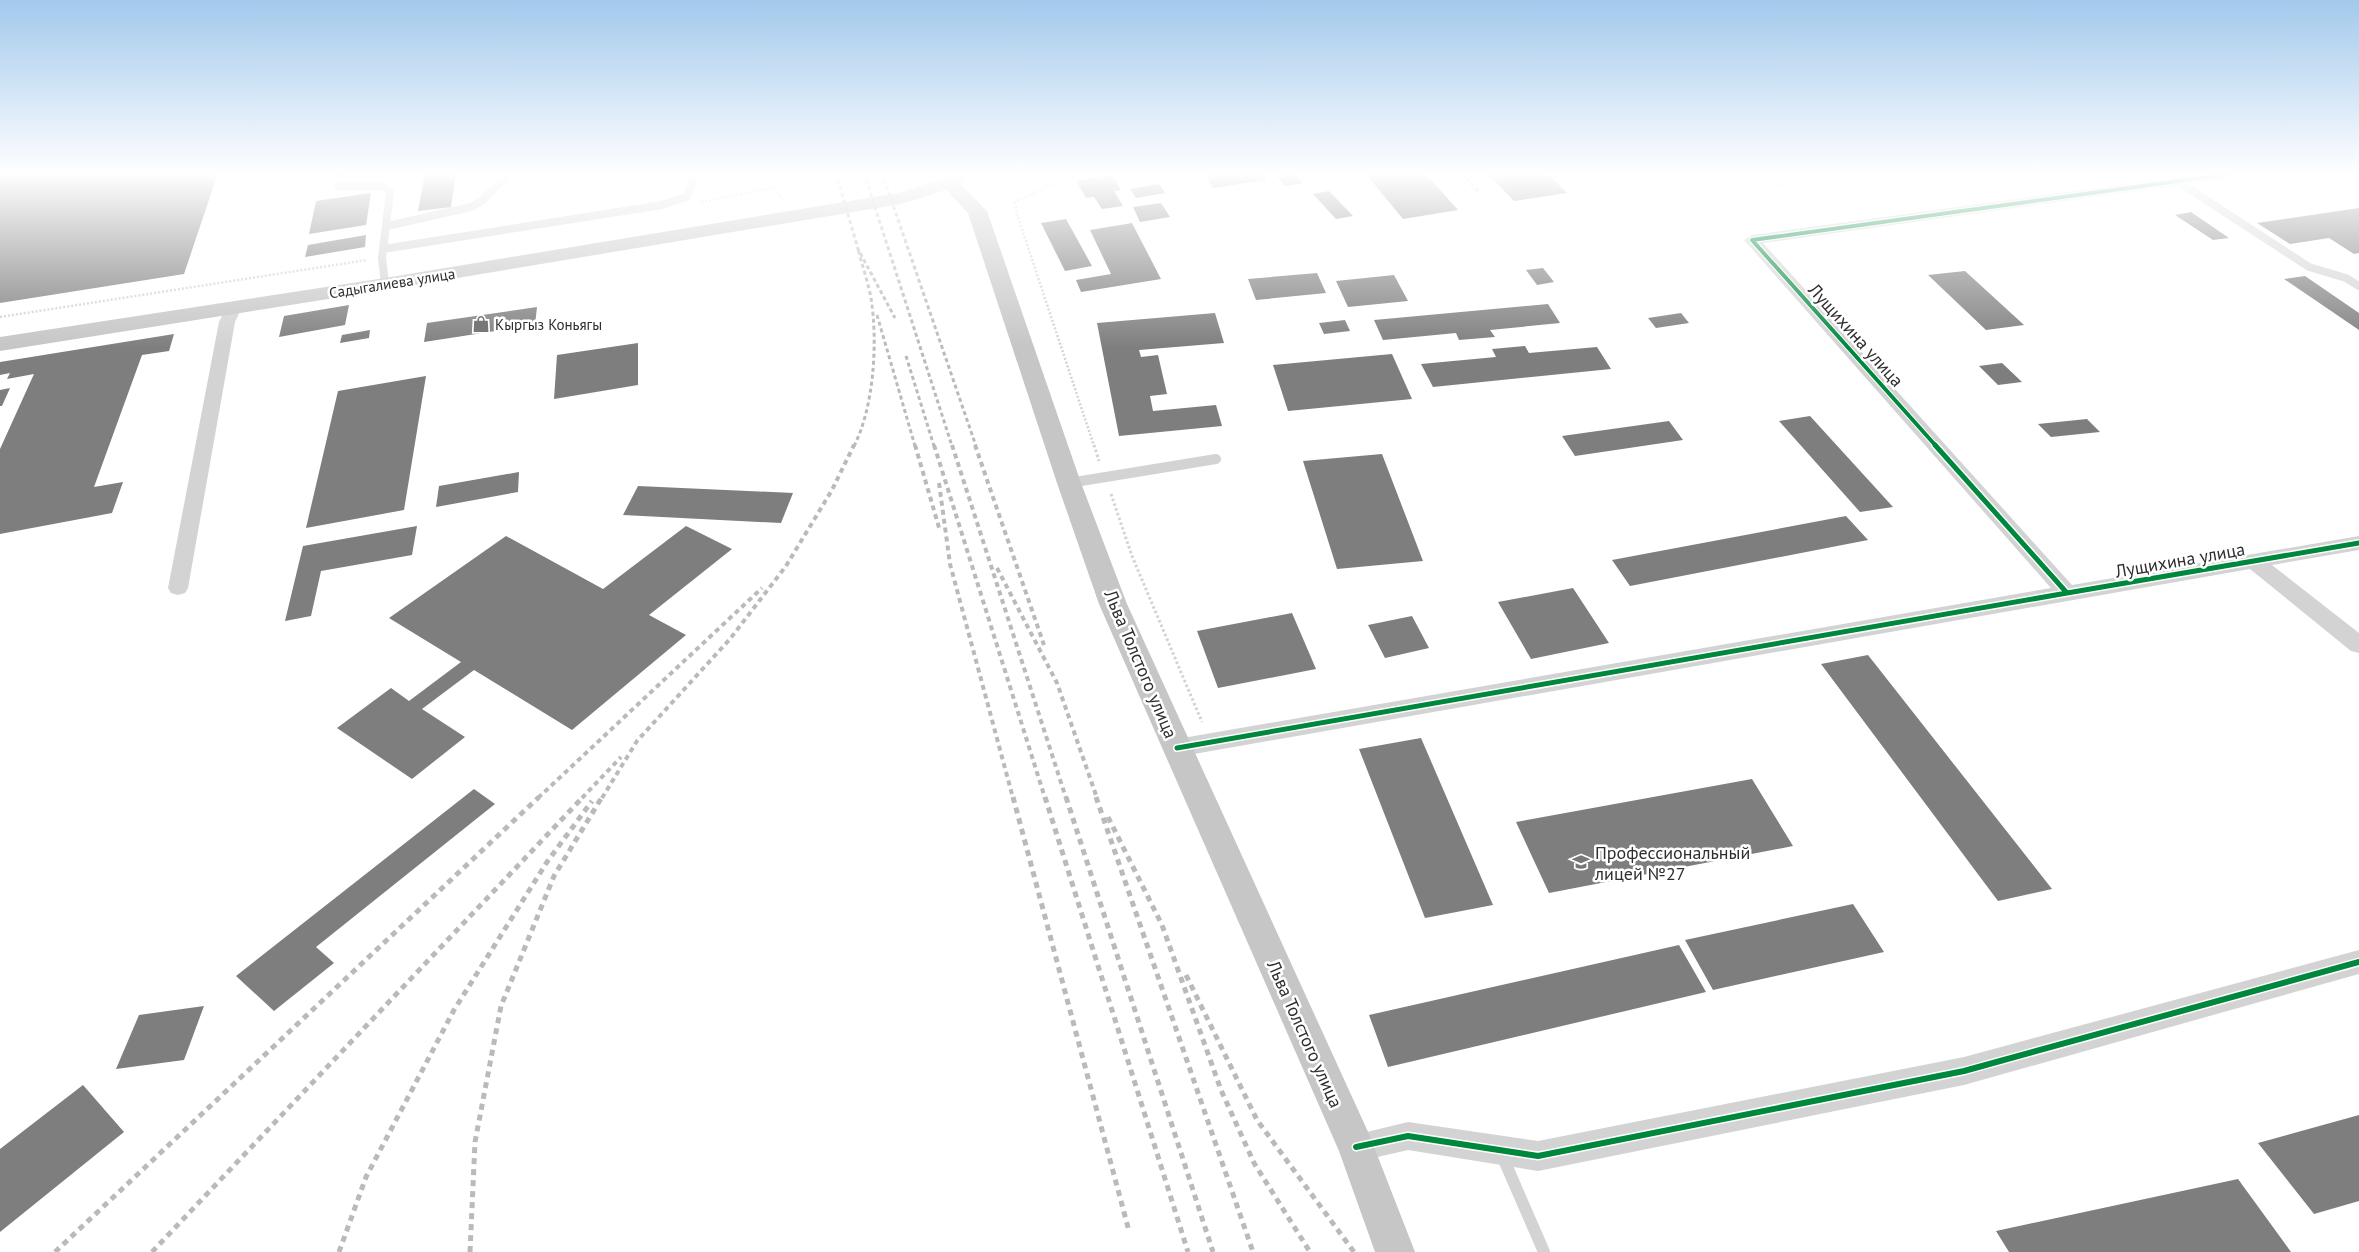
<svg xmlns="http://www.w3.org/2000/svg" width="2359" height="1252" viewBox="0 0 2359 1252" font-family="'PT Sans',sans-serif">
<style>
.green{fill:#f1f4ec}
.building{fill:#7e7e7e}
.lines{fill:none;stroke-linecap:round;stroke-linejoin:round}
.path-far1{stroke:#d3d3d3;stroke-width:2.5;stroke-dasharray:2 2;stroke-linecap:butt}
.path{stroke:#d3d3d3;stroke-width:3;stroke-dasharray:2.5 2.5;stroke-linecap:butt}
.lane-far2{stroke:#d3d3d3;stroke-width:8}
.lane-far1{stroke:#d3d3d3;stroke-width:10}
.lane{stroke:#d3d3d3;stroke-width:12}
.street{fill:#d3d3d3;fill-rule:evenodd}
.primary{fill:#c6c6c6;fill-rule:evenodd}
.rail-far2{stroke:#bababa;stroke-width:3;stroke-dasharray:4 3;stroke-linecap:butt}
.rail-far1{stroke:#bababa;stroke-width:4;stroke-dasharray:5 4;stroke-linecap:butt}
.rail{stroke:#bababa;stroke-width:5;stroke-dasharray:6 5;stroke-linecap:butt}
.cycleway-far2-casing{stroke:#fff;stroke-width:6}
.cycleway-far1-casing{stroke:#fff;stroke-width:8}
.cycleway-casing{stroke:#fff;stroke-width:9}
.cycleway-far2{stroke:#00873e;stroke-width:4}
.cycleway-far1{stroke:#00873e;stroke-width:5}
.cycleway{stroke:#00873e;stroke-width:6}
.labels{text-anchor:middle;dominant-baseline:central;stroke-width:5;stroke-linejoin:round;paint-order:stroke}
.far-street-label{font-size:15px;fill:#2e2e2e;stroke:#fff}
.far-poi-label{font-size:15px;fill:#2e2e2e;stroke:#fff;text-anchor:start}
.street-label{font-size:18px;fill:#2e2e2e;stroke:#fff}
.poi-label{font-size:18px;fill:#2e2e2e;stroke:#fff;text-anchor:start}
</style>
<rect width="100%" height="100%" fill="#fff"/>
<!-- green -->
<path class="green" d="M1754,173H1890L1778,187Z"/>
<!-- building -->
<path class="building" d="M0,173H218L184,274L0,303Z
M337,173H359V174L336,177Z
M425,173H456L451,207L418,211Z
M1203,173H1262L1267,180L1213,188Z
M1274,173H1294L1303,183L1285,186Z
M1365,173H1425L1458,210L1403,219Z
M1487,173H1547L1567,193L1514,201Z
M1112,175L1121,190L1114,191L1123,206L1102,209L1094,197L1086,198L1076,181Z
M1159,184L1165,193L1136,198L1130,189Z
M1329,191L1353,216L1336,219L1313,194Z
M371,193L366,225L309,234L316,201Z
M1161,203L1170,217L1140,222L1133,207Z
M2359,208V253L2354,254L2329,238L2290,244L2257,223Z
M2191,212L2229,238L2213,240L2175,215Z
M1066,219L1092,266L1065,271L1041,223Z
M1132,223L1161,279L1081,292L1076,280L1111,274L1090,230Z
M366,235L365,247L305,257L308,245Z
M1543,268L1554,282L1537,285L1526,270Z
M1965,271L2024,325L1986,330L1928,275Z
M1317,273L1326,293L1256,300L1248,279Z
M1394,275L1408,301L1348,307L1336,281Z
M2305,276L2359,313V330L2284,279Z
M1548,304L1560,323L1490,330L1495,337L1459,340L1456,333L1383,340L1374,320Z
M349,305L345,325L279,337L284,316Z
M537,307L535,325L424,342L427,323Z
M1215,313L1224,343L1139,350L1141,357L1158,355L1167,394L1150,396L1153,411L1216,405L1222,426L1119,436L1097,323Z
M1681,313L1689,323L1656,328L1648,318Z
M1345,320L1350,331L1324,334L1319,323Z
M370,330L369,338L340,343L342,335Z
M174,334L169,351L142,355L94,487L123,482L112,513L0,534V449L34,374L7,379L10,373L0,375V362Z
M638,343V385L554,399L557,355Z
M1525,346L1529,353L1597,347L1611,369L1433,387L1421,364L1496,357L1492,349Z
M1392,354L1412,399L1288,411L1273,365Z
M2002,363L2022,382L1998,385L1979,366Z
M426,376L404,510L306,528L338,391Z
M10,388L2,406H0V390Z
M1810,416L1893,507L1860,512L1779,421Z
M2087,419L2100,432L2051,437L2038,424Z
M1669,421L1683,440L1575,456L1562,436Z
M1382,454L1423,561L1337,569L1303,461Z
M519,472L518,492L436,507L439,486Z
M638,486L793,493L781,523L623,515Z
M1846,516L1868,540L1630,586L1612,560Z
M417,526L412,555L321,571L311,616L285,621L303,546Z
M686,526L732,549L649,615L686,635L572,730L474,670L422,709L465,737L412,779L337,728L391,688L409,701L461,662L389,618L506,536L603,589Z
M1573,588L1609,643L1531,659L1498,602Z
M1292,613L1316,669L1218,688L1197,631Z
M1412,616L1429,648L1385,658L1368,625Z
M1868,655L2052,889L1998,901L1821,664Z
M1421,738L1493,905L1425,918L1359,749Z
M1752,779L1793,846L1549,893L1516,822Z
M474,789L495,804L316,947L334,963L274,1011L236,976Z
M1853,904L1884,952L1713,990L1685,940Z
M1679,945L1706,992L1388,1067L1369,1015Z
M204,1006L184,1060L116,1069L139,1015Z
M83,1085L124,1132L0,1232V1149Z
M2359,1115V1201L2314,1214L2258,1143Z
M2238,1179L2291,1252H2009L1996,1231Z"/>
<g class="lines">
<!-- path-far1 -->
<path class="path-far1" d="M1058,173L1065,179L1015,202L1017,214L1094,446
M701,202L774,187L783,201
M0,317L367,260"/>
<!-- path -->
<path class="path" d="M1094,445L1099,461
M1111,494L1132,556L1202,722"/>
<!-- lane-far2 -->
<path class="lane-far2" d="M2177,181L2309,267L2346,278L2359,286
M338,186H383L390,192L382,258L385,284
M387,226L471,207L483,200L509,173
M383,249L662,205L686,197L691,187L692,173"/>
<!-- lane-far1 -->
<path class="lane-far1" d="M1069,483L1216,459"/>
<!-- lane -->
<path class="lane" d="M1501,1153L1544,1252"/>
<!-- street -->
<path class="street" d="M2206,173H2243L2236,177L1763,243L2072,585L2359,536V550L2272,565L2359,633V653L2351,651L2250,569L1177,757L1169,754L1165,748L1169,742L1177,739L2051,588L1744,240L1752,235Z
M234,302L242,307L235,322L188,588L185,593L178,595L171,593L168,588L219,322L228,304Z
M2359,950V974L1964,1085L1538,1171L1408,1150L1356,1162L1346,1157L1341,1147L1346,1137L1408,1122L1538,1141L1964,1057Z"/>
<!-- primary -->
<path class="primary" d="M950,173H970L960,183L987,211L1081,483L1127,604L1369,1134L1415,1252H1375L1339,1151L1099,604L1057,483L968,213L946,190L901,204L385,290L0,351V337L385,278L898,193L942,179Z"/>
<!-- rail-far2 -->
<path class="rail-far2" d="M836,173L858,249L895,318
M864,173L952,446
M882,173L976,446
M1461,173L1480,193
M877,315L915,446
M906,356L934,446
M854,446C874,407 878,342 871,298C868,282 862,265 858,249"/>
<!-- rail-far1 -->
<path class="rail-far1" d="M915,445L940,531
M934,445L1045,798
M952,445L1066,798
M975,445L1044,645
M939,483L950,564L1013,798
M997,568L1057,683L1097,798
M538,798L762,588
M582,798L621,757
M602,798L637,741L730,639L786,566L832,490L854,445"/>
<!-- rail -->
<path class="rail" d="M1013,797L1129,1231
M1045,797L1188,1252
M1066,797L1213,1252
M1096,797L1253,1252
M1108,817L1162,925L1221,1090L1254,1163L1310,1252
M1186,975L1257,1120L1354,1252
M55,1252L539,797
M152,1252L583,797
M339,1252L366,1177L454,1010L547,862L592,801
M470,1252L475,1142L501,1006L554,876L602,797"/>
<!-- cycleway-far2 casing -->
<g class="cycleway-far2-casing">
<path id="cycleway-far2" d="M1936,446L1752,240L2236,173"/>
</g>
<!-- cycleway-far1 casing -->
<g class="cycleway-far1-casing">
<path id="cycleway-far1" d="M1935,445L2067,593L2359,543
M1177,748L2067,593"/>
</g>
<!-- cycleway casing -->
<g class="cycleway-casing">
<path id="cycleway" d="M1356,1147L1408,1136L1538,1156L1964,1071L2359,962"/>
</g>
<!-- cycleway-far2 -->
<use href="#cycleway-far2" class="cycleway-far2"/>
<!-- cycleway-far1 -->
<use href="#cycleway-far1" class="cycleway-far1"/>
<!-- cycleway -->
<use href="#cycleway" class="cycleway"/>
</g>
<!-- sky -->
<linearGradient id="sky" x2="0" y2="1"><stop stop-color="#a2c9ec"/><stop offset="0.5" stop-color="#fff"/><stop offset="1" stop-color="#fff" stop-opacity="0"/></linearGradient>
<rect width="2359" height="348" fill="url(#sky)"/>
<!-- icons -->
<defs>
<g id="shop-bare" transform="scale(1.35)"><path d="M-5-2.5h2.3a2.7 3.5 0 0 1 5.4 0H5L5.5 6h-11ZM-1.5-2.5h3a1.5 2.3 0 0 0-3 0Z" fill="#777" stroke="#fff" stroke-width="2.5" paint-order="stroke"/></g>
<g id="university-bare" transform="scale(1.35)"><path d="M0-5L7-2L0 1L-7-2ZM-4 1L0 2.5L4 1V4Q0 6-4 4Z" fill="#777" stroke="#fff" stroke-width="2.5" paint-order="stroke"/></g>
</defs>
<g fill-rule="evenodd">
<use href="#shop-bare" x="481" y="324"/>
<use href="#university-bare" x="1581" y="862"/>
</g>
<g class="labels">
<!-- far-street labels -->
<g class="far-street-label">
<text transform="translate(392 283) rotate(-9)">Садыгалиева улица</text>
</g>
<!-- far-poi labels -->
<g class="far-poi-label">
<text x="495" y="324">Кыргыз Коньягы</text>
</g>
<!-- street labels -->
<g class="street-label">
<text transform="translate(1856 335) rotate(48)">Лущихина улица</text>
<text transform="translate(2180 560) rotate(-10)">Лущихина улица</text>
<text transform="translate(1141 664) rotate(67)">Льва Толстого улица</text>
<text transform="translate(1305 1034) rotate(66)">Льва Толстого улица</text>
</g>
<!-- poi labels -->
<g class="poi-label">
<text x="1595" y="852">Профессиональный<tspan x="1595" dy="21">лицей №27</tspan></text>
</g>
</g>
</svg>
